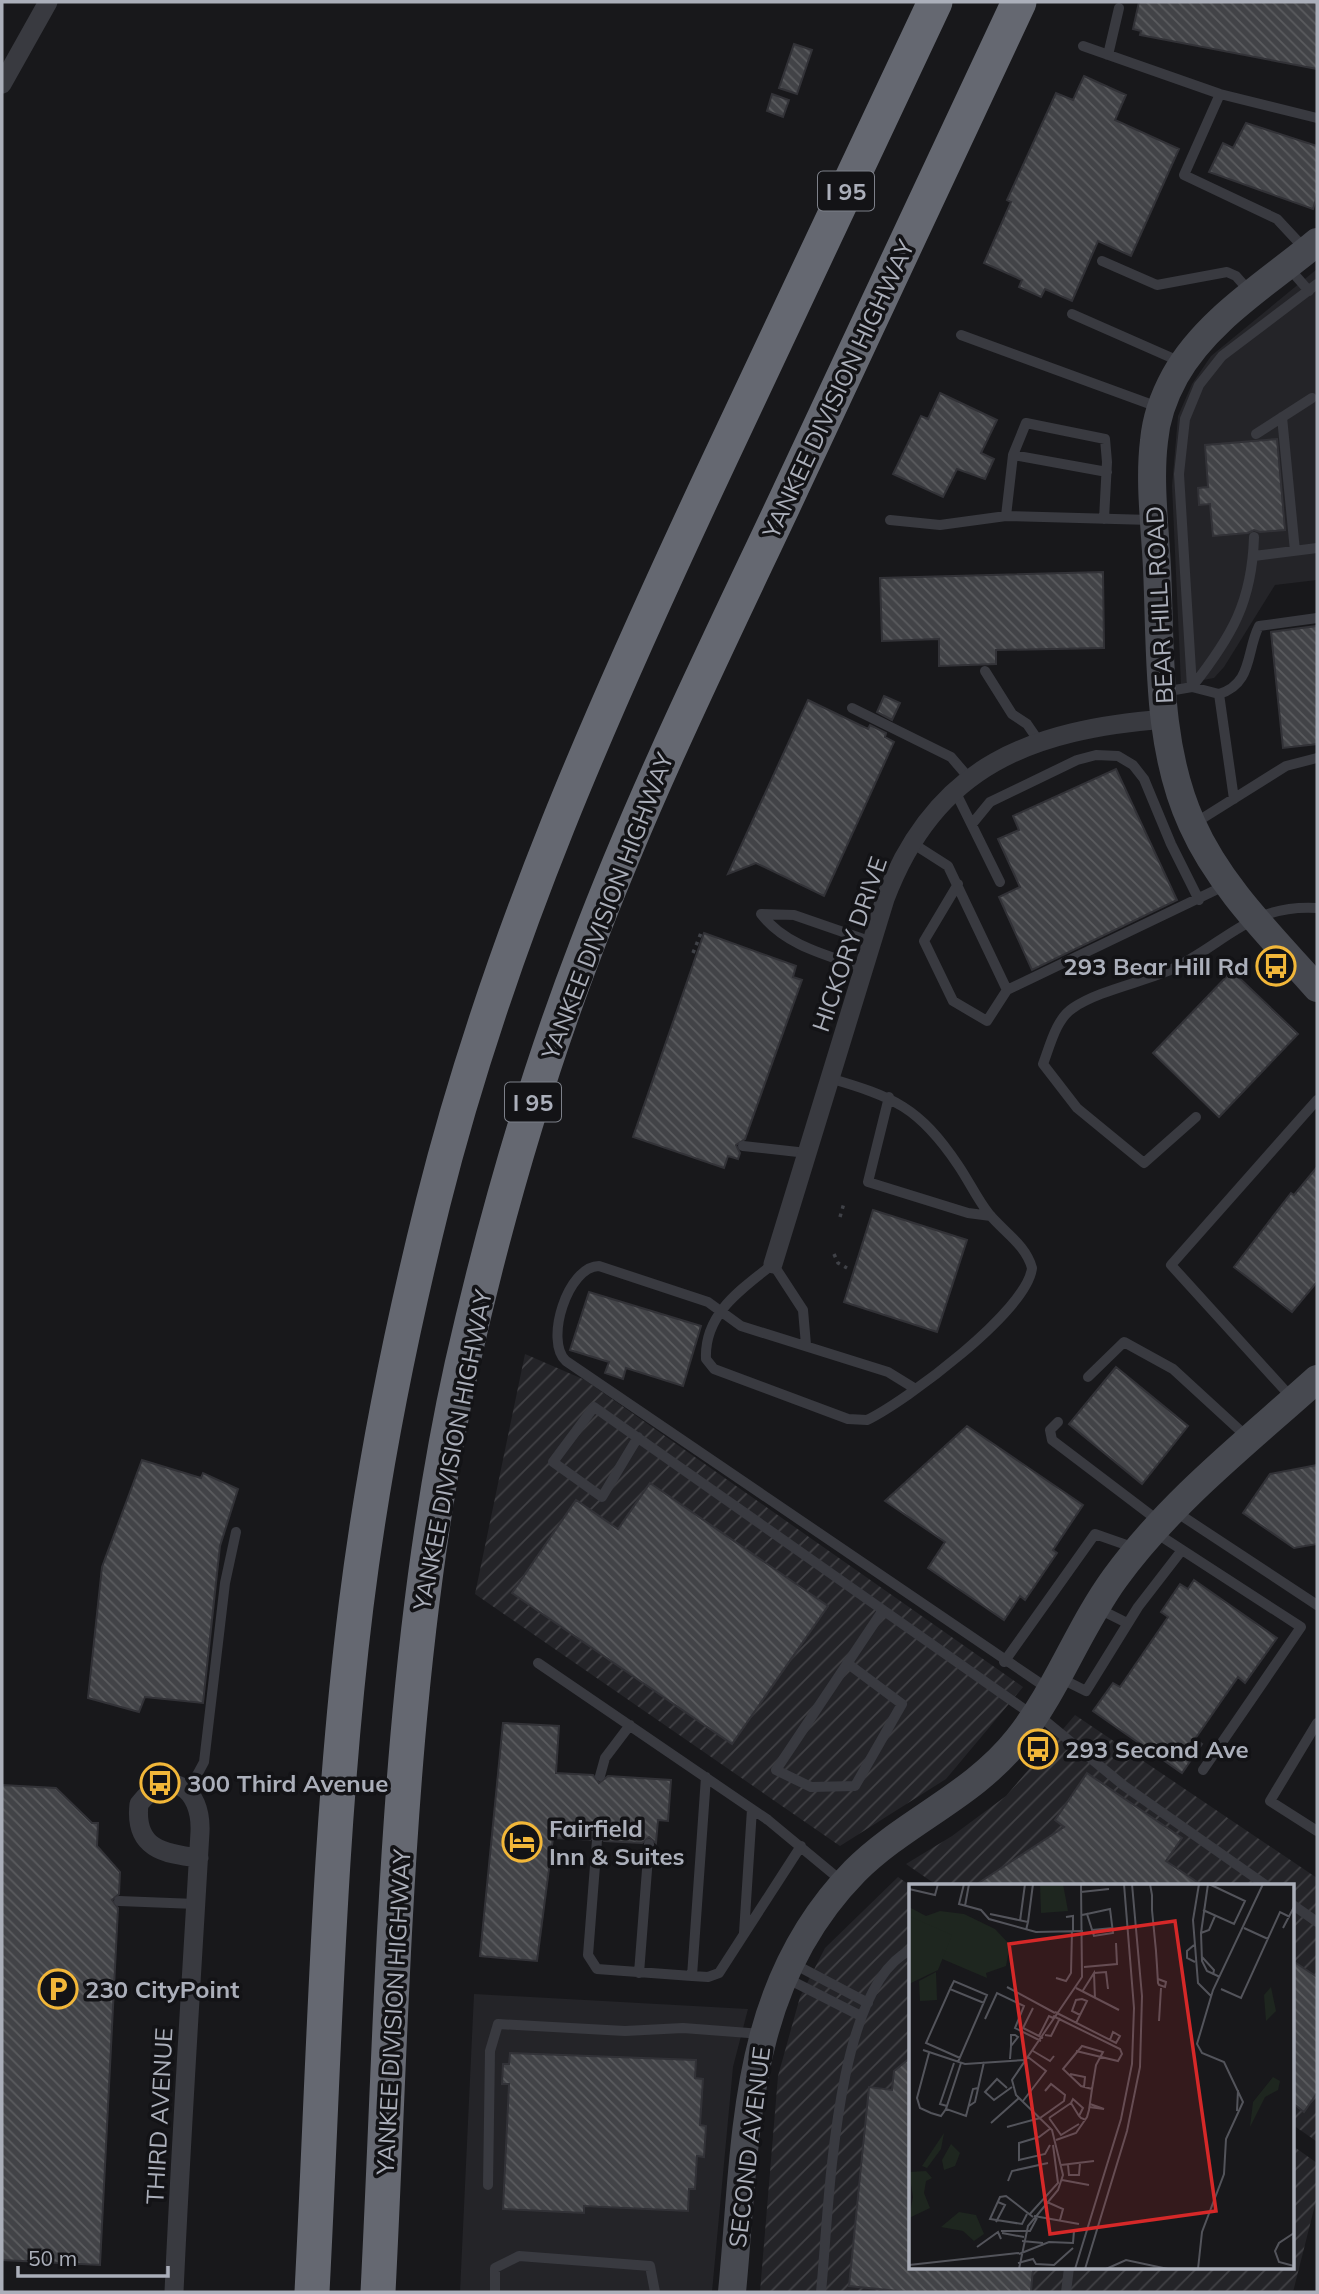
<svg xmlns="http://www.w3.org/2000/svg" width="1319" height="2294" viewBox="0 0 1319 2294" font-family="Mulish,sans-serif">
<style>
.built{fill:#242428}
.industrial{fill:url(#industrial-furrows)}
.building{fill:url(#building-back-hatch);stroke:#323237;stroke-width:2}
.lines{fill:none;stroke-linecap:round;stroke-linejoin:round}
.path{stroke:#3f4147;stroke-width:3.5;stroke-dasharray:3.5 5;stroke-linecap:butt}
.lane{stroke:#393a40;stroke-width:10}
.street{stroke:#393a40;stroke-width:19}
.secondary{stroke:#474950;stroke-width:28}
.highway{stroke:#656871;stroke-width:35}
.labels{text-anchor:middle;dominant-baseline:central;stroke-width:7;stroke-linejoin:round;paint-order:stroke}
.shield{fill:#131316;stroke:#7d8089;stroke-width:2}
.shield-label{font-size:23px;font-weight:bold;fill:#abafba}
.street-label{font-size:24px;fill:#abafba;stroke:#131316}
.poi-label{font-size:24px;font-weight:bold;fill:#abafba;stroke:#131316;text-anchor:start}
.inset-road{fill:none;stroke:#53545b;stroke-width:2}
.view{fill:#d62828;fill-opacity:0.15;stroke:#d62828;stroke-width:3.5}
.inset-edge{fill:none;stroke:#abafba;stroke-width:3.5}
</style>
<defs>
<pattern id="industrial-furrows" width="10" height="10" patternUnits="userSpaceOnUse" patternTransform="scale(1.75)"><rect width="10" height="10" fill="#242428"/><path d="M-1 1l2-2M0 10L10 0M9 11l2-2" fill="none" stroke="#414145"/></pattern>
<pattern id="building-back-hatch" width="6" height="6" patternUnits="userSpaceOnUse" patternTransform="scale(1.75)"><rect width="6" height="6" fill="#424347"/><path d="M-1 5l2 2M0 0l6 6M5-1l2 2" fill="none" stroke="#5b5c5f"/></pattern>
</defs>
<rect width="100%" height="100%" fill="#18181b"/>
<!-- built -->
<path class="built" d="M1317,269V580L1275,585L1224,667L1214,678L1181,684L1172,486L1178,416L1192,384L1211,356Z
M474,1994L748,2009L733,2067L712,2292H460Z"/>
<!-- industrial -->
<path class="industrial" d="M525,1354L585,1380L1023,1687L946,1779L840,1846L475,1594Z
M1075,1715L1317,1878L1316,2141L1293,2125V1886H938L906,1864L952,1836L1006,1796Z
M898,1877L911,1886V2268H1293V2146L1317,2163V2197L1293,2292H760L778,2076L800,1997L825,1948Z"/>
<!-- building -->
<path class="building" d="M1139,2H1317V69L1140,35L1141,31L1133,29Z
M794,44L812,50L797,94L779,88Z
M1084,76L1126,95L1115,120L1179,149L1131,256L1098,241L1072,301L1045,289L1041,297L1019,287L1022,280L984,263L1011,202L1007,200L1056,93L1073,100Z
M772,94L789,100L783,117L767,111Z
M1246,123L1317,146V196L1313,209L1209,172L1223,143L1233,148Z
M940,393L997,420L981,453L994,459L985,479L957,469L943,497L893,474L921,416L928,419Z
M1277,439L1285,530L1260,532L1254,530L1248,533L1213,536L1210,504L1199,505L1198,488L1208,487L1205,445Z
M1103,572L1104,648L996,650V664L939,666V639L882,641L880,578Z
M1317,626V744L1283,748L1271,632Z
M884,696L900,703L892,720L877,712Z
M808,700L868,729L870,725L886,733L885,737L894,742L824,896L756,863L728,874Z
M1116,769L1177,900L1032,970L999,897L1020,887L998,839L1019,830L1013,816Z
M704,933L796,966L793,977L802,980L745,1139L736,1145L740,1153L738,1159L728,1156L724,1168L633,1137Z
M1232,971L1298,1034L1219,1117L1153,1053Z
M1317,1167V1282L1292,1312L1234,1267L1291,1193L1294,1195Z
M873,1210L967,1240L937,1332L844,1302Z
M589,1292L701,1326L683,1386L626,1368L623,1379L605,1373L609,1362L570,1350Z
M1116,1367L1188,1426L1142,1484L1069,1424Z
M967,1426L1083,1505L1053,1550L1057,1553L1025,1600L1020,1596L1004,1620L928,1568L945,1542L885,1501Z
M142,1460L201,1478L203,1473L238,1489L220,1546L203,1703L145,1697L139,1712L88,1698L102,1567Z
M1317,1465V1544L1294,1548L1243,1513L1270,1474Z
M650,1483L828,1606L732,1744L512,1593L576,1500L618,1529Z
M1194,1580L1277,1638L1245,1683L1238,1677L1195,1739L1202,1744L1182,1773L1093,1711L1113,1683L1120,1687L1168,1617L1161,1612L1180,1584L1188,1589Z
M503,1723L559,1726L556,1773L593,1775L599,1783L608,1776L671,1780L668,1821L658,1820L656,1843L649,1837L642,1843L604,1841L597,1833L590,1840L553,1838L537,1961L480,1956Z
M1087,1773L1182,1838L1166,1861L1203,1886H974L1064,1827L1055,1820Z
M2,1785L56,1788L92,1823H98L97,1846L120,1872L119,1894L112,1900L118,1908L100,2265L2,2260Z
M1293,1961L1317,1977V2093L1304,2112L1293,2103Z
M510,2053L696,2060L695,2078L703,2079L700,2125L706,2126L704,2157L697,2156L695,2189H689L688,2211L584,2206V2213L503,2209L509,2084H502L503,2064H509Z
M911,2057V2268H1033L1031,2292H907L849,2286L869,2087L892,2090L894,2071Z"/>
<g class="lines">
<!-- path -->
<path class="path" d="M693,953L701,933
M840,1217L844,1203
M834,1254L838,1263L847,1268"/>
<!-- lane -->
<path class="lane" d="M1083,46L1220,94L1317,118
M1108,55L1119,8
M1220,94L1184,175L1277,219L1304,248
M1102,261L1157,285L1227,272L1236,276L1250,292
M1288,267L1309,291
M1072,314L1181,362
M961,335L1158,407
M1282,417L1295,551
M1256,434L1312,398
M1013,455L1107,472
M1006,516L1013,455L1026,423L1105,439L1107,462L1104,519
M890,520L940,525L1006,516L1151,520
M1254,556L1317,548
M985,671L1012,714L1027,724L1038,740
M1192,687L1179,474L1185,419L1199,385L1222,356L1317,284
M1192,687C1232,636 1252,602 1254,537
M1163,692L1192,687L1219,694L1234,799
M1219,694C1253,684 1246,651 1259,626L1317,618
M852,708L951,757L969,778
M955,791L1000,882
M1195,823L1286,766L1317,758
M972,824L990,802L1077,760L1096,755L1118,756L1133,765L1144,779L1171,844L1199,900
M912,843L948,866L1007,990L987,1021L953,1001L924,941L958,884
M864,968C827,955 786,946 761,914L794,915L872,942
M1007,990L1224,886
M889,1097L868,1182L968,1213L991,1216
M1196,1117L1144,1163L1077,1108L1043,1064C1050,1046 1056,1019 1073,1008C1098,991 1139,983 1168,971C1225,945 1248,904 1317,908
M743,1146L807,1153
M806,1345L803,1310L773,1264C742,1289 704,1313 706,1359L714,1369L848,1419L867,1420C906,1401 1027,1311 1032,1268C1026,1245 1004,1232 989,1214C977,1199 969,1181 958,1165C919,1107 894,1097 829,1078
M1088,1377L1124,1342L1173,1369L1246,1436
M914,1388L888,1372L741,1326L708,1302L599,1266C568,1266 544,1341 566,1361L1047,1688
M1291,1397L1171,1265L1317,1100
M1058,1422L1050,1430L1052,1440L1160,1522
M638,1437L602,1497L553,1462L594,1407L1031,1714
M1176,1512L1317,1605
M1156,1533L1301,1627L1203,1770
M1099,1609L1127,1623
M1004,1662L1095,1534L1135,1548
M538,1663L768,1820L844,1883
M847,1663L902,1704L855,1786L811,1787L776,1770L883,1610
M1058,1677L1086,1691L1138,1607L1182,1550
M1037,1714L1123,1785L1267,1886
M1317,1723L1270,1801L1317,1831
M600,1776L605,1758L630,1725
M706,1777L692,1976L708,1977L719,1973L801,1846
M189,1790L204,1762L225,1583L236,1532
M597,1840L588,1955L597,1969L692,1976
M119,1901L196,1904
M1293,1905L1317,1922
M744,1933L752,1809
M794,1964L868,2003
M639,1973L649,1844
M786,1978L861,2016
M488,2185L490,2051L498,2024L625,2031L683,2028L762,2034
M495,2292V2268L519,2256L650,2266L655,2292
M821,2292C829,2215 833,1986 911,1950
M1066,2292L1069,2268"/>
<!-- street -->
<path class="street" d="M2,84L48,2
M773,1264L885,899C936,764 1032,730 1165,719
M174,2292C181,2139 191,1986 200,1832C202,1788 169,1765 139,1804C134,1848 163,1854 199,1858"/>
<!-- secondary -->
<path class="secondary" d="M1317,242C1269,282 1206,320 1175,376C1164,396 1156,418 1154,441C1149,482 1155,527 1157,568C1161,654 1156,745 1192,824C1220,887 1272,937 1317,988
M732,2292C747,2140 740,1988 855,1871C905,1821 973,1796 1018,1739C1057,1690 1078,1629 1115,1578C1171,1501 1247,1442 1317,1379"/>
<!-- highway -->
<path class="highway" d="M312,2292C324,2064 328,1833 356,1606C373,1470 400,1335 433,1203C499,940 605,704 719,461C791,308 863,155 935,2
M378,2292C394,1983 395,1669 462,1365C494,1224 534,1083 586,948C643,797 714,652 783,506C861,338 940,170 1019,2"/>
</g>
<!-- icons -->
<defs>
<g id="bus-ring" transform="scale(2.0125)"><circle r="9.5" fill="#131316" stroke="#f2b739" stroke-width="1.5"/><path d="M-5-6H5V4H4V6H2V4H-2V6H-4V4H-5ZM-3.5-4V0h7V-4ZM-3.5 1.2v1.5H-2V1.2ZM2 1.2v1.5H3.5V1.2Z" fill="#f2b739"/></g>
<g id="hotel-ring" transform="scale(2.0125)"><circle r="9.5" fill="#131316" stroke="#f2b739" stroke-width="1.5"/><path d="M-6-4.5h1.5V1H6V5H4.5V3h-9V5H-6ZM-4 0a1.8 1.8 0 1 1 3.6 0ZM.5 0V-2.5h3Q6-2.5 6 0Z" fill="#f2b739"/></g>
<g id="parking-ring" transform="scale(2.0125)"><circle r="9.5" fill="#131316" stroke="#f2b739" stroke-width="1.5"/><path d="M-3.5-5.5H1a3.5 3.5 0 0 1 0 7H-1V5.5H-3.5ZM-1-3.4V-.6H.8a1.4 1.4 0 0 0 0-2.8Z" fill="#f2b739"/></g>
</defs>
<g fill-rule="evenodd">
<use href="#bus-ring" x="1276" y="966"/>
<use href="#bus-ring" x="1038" y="1749"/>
<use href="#bus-ring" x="160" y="1783"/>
<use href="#hotel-ring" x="522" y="1842"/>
<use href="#parking-ring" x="58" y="1989"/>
</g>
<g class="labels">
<!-- shield labels -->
<g class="shield">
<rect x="818" y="171.5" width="56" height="39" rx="5"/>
<rect x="505" y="1082.5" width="56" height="39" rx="5"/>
</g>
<g class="shield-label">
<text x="846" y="191">I 95</text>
<text x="533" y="1102">I 95</text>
</g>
<!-- street labels -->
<g class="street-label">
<text transform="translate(838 389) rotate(-65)">YANKEE DIVISION HIGHWAY</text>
<text transform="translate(1159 605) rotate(-93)">BEAR HILL ROAD</text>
<text transform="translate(607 906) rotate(-69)">YANKEE DIVISION HIGHWAY</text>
<text transform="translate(849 944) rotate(-71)">HICKORY DRIVE</text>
<text transform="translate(452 1450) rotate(-79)">YANKEE DIVISION HIGHWAY</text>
<text transform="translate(393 2012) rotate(-87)">YANKEE DIVISION HIGHWAY</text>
<text transform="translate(159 2116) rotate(-87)">THIRD AVENUE</text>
<text transform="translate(749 2147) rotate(-83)">SECOND AVENUE</text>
</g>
<!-- poi labels -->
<g class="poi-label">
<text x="1249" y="966" text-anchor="end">293 Bear Hill Rd</text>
<text x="1065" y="1749">293 Second Ave</text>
<text x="187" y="1783">300 Third Avenue</text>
<text x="549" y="1828">Fairfield<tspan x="549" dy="28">Inn &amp; Suites</tspan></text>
<text x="85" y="1989">230 CityPoint</text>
</g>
</g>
<!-- overview -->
<g transform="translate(909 1884)">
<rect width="385" height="385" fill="#18181b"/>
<path d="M131,0H154L159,27L132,29ZM0,23L17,32L31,27L55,30L86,45L101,61L97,82L77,89L78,94L31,74L0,81ZM27,88L28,116L11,117L10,97ZM362,103L367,127L357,137L355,111ZM364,193L371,197L369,206L356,213L341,243L344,218ZM35,249L32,265L18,284L13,282ZM42,260L51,269L46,282L35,286L33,276ZM17,287L23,294L17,297L15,309L21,324L0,334L4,313L0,288ZM50,328L67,331L75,350L65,357L54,347L32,343Z" fill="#1e261f"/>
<path d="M0,32L43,51L29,86L0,100Z" fill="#1e261f"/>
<path class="inset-road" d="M55,0L50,20L72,26L80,35L127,48L174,47M241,0L243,11V26L247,67L248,82L249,99L250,101L256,103L257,98L249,95M290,0L284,36L289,99L302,112M0,5L26,11L29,0M172,8L200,5M56,22L60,0M294,26L325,40L336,17L300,0M81,30L119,38L117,46M173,31L178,30L185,52L204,49L201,25L178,30M306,32L300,46L292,49L293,77L298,87L311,93M157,33L164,32V47M111,37L116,0M119,38L124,0M335,44L359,55M374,44L385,23M183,46L204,44M292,49L299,0M285,61L278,67V74L286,78M293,73L305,86L304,91M175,83L208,80L207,59M185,89L197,88L199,105M147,94L157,97L162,89L163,47M98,103L146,129M167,104L210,126M41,105L45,97L78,111L49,178M312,105L332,114L371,28L381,33M173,108L185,89L186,115M124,124L114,144L134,154M146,128L207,159L211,152L204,148L201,156M144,132L211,165L213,170L209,177L167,167M76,135L88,109L115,122L106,144L132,157M250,137L252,104M167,139L178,117L173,115L167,116L163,127L171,131M136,151L142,152L151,134M130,152L140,132L144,134M14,166L56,180L116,176M124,167L141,177L145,172M20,169L8,214L11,224L22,229L32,232L37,225M51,174L17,159L41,105L75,119M101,175L102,162V151H106L109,153L102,162M52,179L37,225L57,232L64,205L69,204M161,190L176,193L175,203M98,204L88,195L76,208L85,216L103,203M114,217L137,187L119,173M38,222L31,220L45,179M60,222L66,218L75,178M180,223L195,225L181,220M328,227L329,206M170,232L174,224L164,215L162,219L170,232L172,234L177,236M140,234L152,251L170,240M140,234L162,219M82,239L110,214M98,243L131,234L155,217L156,211L142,200L136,207M147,256L167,249L178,233L180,226L183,205L187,181L194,168L173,162L154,185L172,202L183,205M141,261L136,270L110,276V259L130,253L142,244M152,281L185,277M159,281L160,291H170L171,279M153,296L180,301M99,297L103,287L139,279M138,318L154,325L151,336M118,330L113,340L81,335L91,313L97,312L124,333M120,331L149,299L144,261M125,332L170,340M87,338L96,321L89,318M92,347H121L128,334M93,349L115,353M385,349L370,359L366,367L370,378L385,382M113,357L134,359M68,363L89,348L92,355M110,370L140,358L164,359L165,347M109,379L124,375L127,380L145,381L164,364M0,381L110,369M110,385L119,342L149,306L154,291L143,246L107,211L103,196L173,93L172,0M166,385L212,235L223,180L225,124L215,0M176,385L218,247L231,183L233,112L223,0M197,385L217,376L259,385M289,385L293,348L315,290L317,255L334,218L315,178L293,169L288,160L304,106L354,0"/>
<path class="view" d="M266,37L307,327L141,350L100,60Z"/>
<rect width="385" height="385" class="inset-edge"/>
</g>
<!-- border -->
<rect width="1319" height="2294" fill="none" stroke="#abafba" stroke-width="7"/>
<!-- scale -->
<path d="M18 2266v10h150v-10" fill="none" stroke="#abafba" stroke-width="3.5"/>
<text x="28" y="2266" font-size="21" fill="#abafba" stroke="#131316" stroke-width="5" paint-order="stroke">50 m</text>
</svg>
